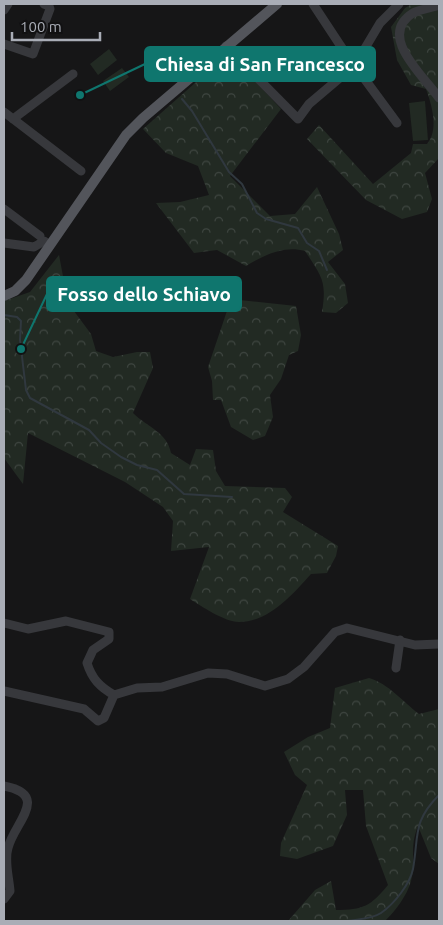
<svg xmlns="http://www.w3.org/2000/svg" width="443" height="925" viewBox="0 0 443 925" font-family="Ubuntu,sans-serif">
<style>
.forest{fill:url(#forest-crowns)}
.pitch{fill:#222a23}
.lines{fill:none;stroke-linecap:round;stroke-linejoin:round}
.stream{stroke:#30383f;stroke-width:2}
.minor{stroke:#37383c;stroke-width:9}
.major{stroke:#53555b;stroke-width:10}
.leader{fill:none;stroke:#0f766e;stroke-width:2}
.callout-dot{fill:#0f766e;stroke:#111112;stroke-width:2}
.callout{fill:#0f766e;stroke:#0f766e;stroke-width:2}
.callout-label{font-size:19px;text-anchor:middle;font-weight:bold;fill:#fff}
</style>
<defs>
<pattern id="forest-crowns" width="20" height="18" patternUnits="userSpaceOnUse" patternTransform="scale(1.25)"><rect width="20" height="18" fill="#222a23"/><path d="M2 6a3 3 0 1 1 6 0M12 15a3 3 0 1 1 6 0" fill="none" stroke="#3f4641"/></pattern>
</defs>
<rect width="100%" height="100%" fill="#161617"/>
<!-- forest -->
<path class="forest" d="M412,4H439V158L425,173L432,199L427,212L402,219L366,200L307,139L319,125L373,184L411,153L413,144H427C439,130 432,105 426,89L411,85L397,60L391,27L405,8Z
M229,53L281,109L230,176L270,216L295,214L317,187L339,234L343,250L328,262L345,284L348,303L336,313L322,312C327,281 322,277 305,251C284,245 264,255 246,266L217,250L194,253L156,203L180,202L209,195L198,166L166,153L143,129Z
M59,255L68,303L91,334L96,351L113,357L137,352H150L153,368L133,413C147,427 167,432 171,453L190,465L196,449L213,450L216,471L225,486L285,488L292,497L283,512L338,546L336,556L327,573L311,574C292,595 269,622 239,622C225,622 201,606 190,599L209,547L171,551L173,521L163,507L125,482L28,433L23,484L4,458V301L30,292Z
M239,300L296,306L301,335L298,351L289,355L281,379L270,395L273,417L265,436L253,440L231,427L221,400H213L212,381L208,367L229,305Z
M369,678C389,684 402,701 419,714L439,709V864L431,858L418,826C409,848 416,861 411,881C407,896 395,911 385,921H288L315,890L331,881L336,910C363,910 371,906 388,885L366,826L363,790H345L347,815L333,846L297,859L280,856L281,843L307,785L295,775L284,752L308,737L330,728L335,688Z"/>
<!-- pitch -->
<path class="pitch" d="M109,49L117,60L98,75L90,64Z
M122,68L129,77L110,91L103,81Z
M425,101L428,140L413,141L409,103Z"/>
<g class="lines">
<!-- stream -->
<path class="stream" d="M182,99L192,111L229,172L242,184L257,213L266,219L298,228L307,243L319,251L327,270
M4,315L17,317L21,321L20,340L26,390L30,398L89,430L101,443L121,457L137,465L157,470L184,494L232,497
M348,921C358,919 372,919 381,913C394,904 410,884 413,869C419,836 412,822 439,795"/>
<!-- minor -->
<path class="minor" d="M313,4L344,51L397,123
M439,5C431,8 420,9 413,13C376,36 425,77 439,98
M4,10L8,4
M4,44L33,54L50,9L49,6L44,4
M226,46L298,119L309,104L355,65L380,23L399,4
M4,112L81,171
M13,119L73,74
M4,209L40,236
M4,243L34,247L44,241L50,245
M4,623L28,629L66,621L109,632V639L93,650L87,663C92,679 100,687 114,695
M396,668L400,640
M4,691L84,709L98,721L104,718L114,695L137,688L162,687L208,673L227,674L265,686L288,679L304,667L335,632L347,628L415,645L439,644
M4,786C51,795 14,823 8,848C4,861 9,877 10,891L4,899"/>
<!-- major -->
<path class="major" d="M4,296L15,291L26,280L126,135L143,118L277,4"/>
</g>
<!-- callouts -->
<path class="leader" d="M80 95L145 64M21 349L47 294"/>
<g class="callout-dot">
<circle cx="80" cy="95" r="5"/>
<circle cx="21" cy="349" r="5"/>
</g>
<g class="callout">
<rect x="145" y="47" width="230" height="34" rx="5"/>
<rect x="47" y="277" width="194" height="34" rx="5"/>
</g>
<g class="callout-label">
<text x="260" y="71">Chiesa di San Francesco</text>
<text x="144" y="301">Fosso dello Schiavo</text>
</g>
<!-- border -->
<rect width="443" height="925" fill="none" stroke="#a9adb6" stroke-width="10"/>
<!-- scale -->
<path d="M12 32v8h88v-8" fill="none" stroke="#a9adb6" stroke-width="2.5"/>
<text x="20" y="32" font-size="15" fill="#a9adb6" stroke="#111112" stroke-width="4" paint-order="stroke">100 m</text>
</svg>
